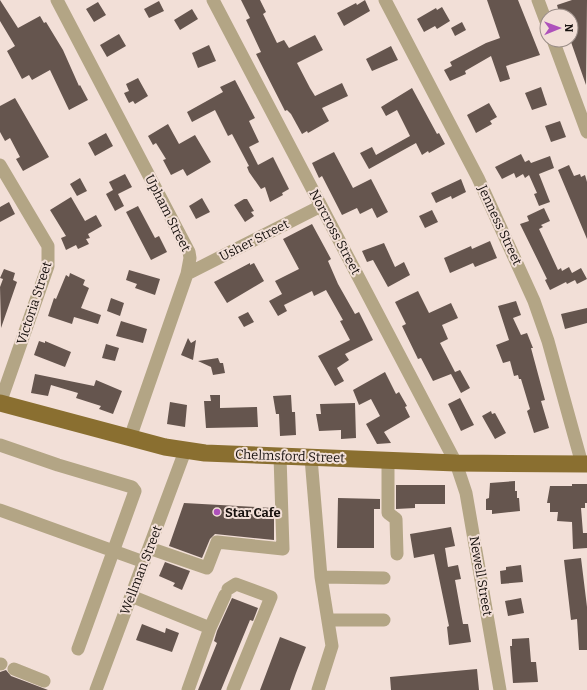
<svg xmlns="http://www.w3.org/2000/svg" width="587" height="690" viewBox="0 0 587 690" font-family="Bitter,serif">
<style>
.building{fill:#65554e}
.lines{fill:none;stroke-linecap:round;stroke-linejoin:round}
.minor{stroke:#b3a585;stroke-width:13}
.major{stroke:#8a6f30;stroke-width:17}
.poi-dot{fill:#ae51bb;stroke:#f2dfd7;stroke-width:1.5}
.labels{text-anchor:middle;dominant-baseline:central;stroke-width:4;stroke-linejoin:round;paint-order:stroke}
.street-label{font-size:13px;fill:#17110e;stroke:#f2dfd7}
.poi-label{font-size:13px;font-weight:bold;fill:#17110e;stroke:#f2dfd7;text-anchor:start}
</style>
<rect width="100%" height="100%" fill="#f2dfd7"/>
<!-- building -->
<path class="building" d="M0,0L18,28L40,16L44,23L46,22L63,50L79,86L80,85L88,100L69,110L50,70L32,80L29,75L22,79L7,51L15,46L0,21Z
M241,0H260L266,12L263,14L277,43L284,40L289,48L315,35L323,50L297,63L310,88L315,96L342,83L348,96L322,108L329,121L308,133L307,131L302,134L291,114L287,110L285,111L256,54L261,52L246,20L250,18Z
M365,0L370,11L344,26L337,13L356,3L357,5Z
M487,0H518L540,55L506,66L510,79L500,82L491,56L465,71L466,74L450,81L444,70L452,66L450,62L486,43L500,38Z
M572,0H587L586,85L571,42V16H560L557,5Z
M159,1L164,11L149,18L144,9Z
M98,2L106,15L94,22L86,9Z
M442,7L450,21L437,29L435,26L424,32L417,19L436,8L437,10Z
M192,9L198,19L180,30L174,20Z
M462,22L466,30L455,36L451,28Z
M119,34L126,46L107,57L100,45Z
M209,45L216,61L198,68L192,53Z
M391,46L398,60L372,71L366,59Z
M138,78L148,96L135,104L133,101L129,103L124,93L129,91L126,84Z
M235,80L255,118L249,121L259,142L249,147L258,165L273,157L289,189L282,193L283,195L270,202L265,187L261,189L249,172L247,167L249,166L232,134L228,136L215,110L192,122L187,112L223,92L220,87Z
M541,87L547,105L532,110L525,93Z
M412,88L437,134L439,133L445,144L429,153L428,151L422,155L416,143L369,169L360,153L372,147L376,155L410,136L397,110L386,116L381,107Z
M15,98L49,157L23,171L16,159L20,157L10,138L5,141L0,132V106Z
M489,103L497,117L490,121L492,124L476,133L467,115Z
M560,121L566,137L551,142L545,126Z
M168,124L179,144L195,135L211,162L187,176L183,169L171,175L163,160L166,159L156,143L153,145L148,136Z
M106,133L113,146L95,156L88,143Z
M334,152L353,188L371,179L388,212L377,218L372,208L360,214L357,208L342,215L322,176L319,178L312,163Z
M521,154L525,162L529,160L531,163L550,156L554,168L539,174L550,202L539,206L534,194L537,193L529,175L525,178L523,174L516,178L514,173L502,179L495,167Z
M569,165L574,176L580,174L581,177L585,175L587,182V239L558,170Z
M125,174L132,187L118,194L124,206L115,211L106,194L113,190L109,182Z
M80,178L87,191L77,196L70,184Z
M461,179L466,192L452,199L451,196L436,203L431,193Z
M71,197L85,221L96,215L102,226L88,234L90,238L86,239L89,244L78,249L76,245L66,250L61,238L66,236L50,210Z
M202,198L210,212L196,219L189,206Z
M244,199H247L254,211L251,212L254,216L245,222L234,205Z
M9,202L15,214L0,222V207Z
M138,206L155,238L159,236L167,252L151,260L126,212Z
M544,208L550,221L541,225L543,227L539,229L558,270L561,268L562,271L569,267L572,273L581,268L587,279L577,284L575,280L567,284L566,282L550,290L545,280L547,279L520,224L529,221L527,216Z
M432,210L438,222L425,228L419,216Z
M312,224L331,259L328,261L338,284L355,314L359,312L373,340L345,354L349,360L337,368L344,381L335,386L318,356L350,340L340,321L343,320L326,290L314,296L312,291L284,305L287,311L278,316L269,301L282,294L275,281L299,269L283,239Z
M490,241L497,258L475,267L473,263L450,273L444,258L471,246L472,249Z
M384,243L395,267L404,262L410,275L388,287L373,260L367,262L362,251Z
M250,263V265L254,263L264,281L227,303L214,282Z
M4,269L15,273L13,280L17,282L1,328L0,287L3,279L0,278Z
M129,270L160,279L155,295L135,288L137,284L126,280Z
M70,273L85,280L83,285L89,288L81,308L101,315L98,324L74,317L72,324L48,316L54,298L56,299L66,275L69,277Z
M418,291L429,313L451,303L458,318L442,325L448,339L440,343L455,372L460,370L470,388L461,393L451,374L433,381L421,358L418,359L402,326L406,324L395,302Z
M111,298L124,303L120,316L107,311Z
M516,301L521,315L513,318L521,335L527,333L533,348H531L545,400L541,401L549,428L534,433L527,411L530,409L521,379H519L518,375L514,376L510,361L503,363L496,345L509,340L498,306Z
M587,308V323L565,329L561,314Z
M248,312L254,322L244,327L238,317Z
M121,321L147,329L143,343L116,336Z
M188,338L191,343L196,340L193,360L181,355Z
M39,341L45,343V341L71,352L65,367L34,355Z
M106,344L119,348L115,361L102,358Z
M218,358L220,363H223L225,373L213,375L211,367L198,361Z
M385,372L396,394L399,392L407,406L405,407L410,417L384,432L391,443L377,444L366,424L380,416L371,399L359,405L353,390Z
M35,374L94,386L96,380L122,391L113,414L99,409L101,406L76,398L78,393L51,385L48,396L31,393Z
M210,395H220V408L257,407L258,427L206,428L204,401H211Z
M291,395L292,412H295L296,435L280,436L279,414H276L273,396Z
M460,398L474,425L461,431L448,404Z
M170,402L187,405L185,427L167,424Z
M355,403L356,438L341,439V430L319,431L316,414H321L320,404Z
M491,411L492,414L495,413L506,433L495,439L482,416Z
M515,481V491H517V498H519L520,511L492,514V510H486V499L489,498L490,483Z
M572,484H587V503H585V508H581L583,533H587V548L573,549L572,522L557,521L558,512H550V503H547L550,486H572Z
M396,485H445V504H415V508L396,509Z
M338,498L380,499V509H374V548H337Z
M184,503L274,508V540L215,534L210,539L202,558L169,546Z
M451,527L455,546L445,548L448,567L458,565L461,579L455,580L463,624H468L471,642L449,645L447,627L449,626L434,554L414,558L410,534Z
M581,558L587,607V650H579L577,619L571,620L564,560Z
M165,562L190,571L182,590L173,586L175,583L159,576Z
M521,565L523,582L501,584L500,571L506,570V567Z
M232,598L258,608L253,621L250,620L221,690H198L217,643L214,641L217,631Z
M521,598L524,613L508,616L505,601Z
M142,624L165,633L166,628L179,633L172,652L136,640Z
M280,637L306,647L296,673L290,690H260Z
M529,638L531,662H536L538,682L513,683L510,646H512V639Z
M477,669L479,690H391L390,677Z
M6,670L11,676L48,690H0V672Z"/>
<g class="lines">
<!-- minor -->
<path class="minor" d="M57,0L189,252L190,258L187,274L130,438
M213,0L456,463L466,493L500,690
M385,0L478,178L534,301L548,341L582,464
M538,0L547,24
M553,40L587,132
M0,165L48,246V266L0,403
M187,274L321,206
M0,445L58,465L132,487L135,491L78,649
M311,458L321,577L332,646L318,690
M388,461V513L396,519L397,554
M0,510L144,562
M149,548L207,568L217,542L283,549L280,456
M321,577L384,578
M228,589L236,584L271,597L233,690
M131,596L210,628L188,690
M328,620H384
M210,628L225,595
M0,664H1
M14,669L44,681
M96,690L185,451"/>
<!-- major -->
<path class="major" d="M0,403L165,447L205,453L456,463L587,464"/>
</g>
<!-- markers -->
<circle class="poi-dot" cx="217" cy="512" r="4"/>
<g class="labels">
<!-- street labels -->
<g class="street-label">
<text transform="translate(168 213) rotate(63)">Upham Street</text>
<text transform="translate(500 225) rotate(65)">Jenness Street</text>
<text transform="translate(335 232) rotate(62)">Norcross Street</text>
<text transform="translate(254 240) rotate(-27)">Usher Street</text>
<text transform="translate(34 303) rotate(-72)">Victoria Street</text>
<text transform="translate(290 456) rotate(2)">Chelmsford Street</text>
<text transform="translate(141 570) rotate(-69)">Wellman Street</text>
<text transform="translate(481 576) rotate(80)">Newell Street</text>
</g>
<!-- poi labels -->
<g class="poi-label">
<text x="225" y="512">Star Cafe</text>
</g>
</g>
<!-- north arrow -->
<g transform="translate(559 28) rotate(89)"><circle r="19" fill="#f2dfd7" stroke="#9a8d87"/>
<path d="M0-3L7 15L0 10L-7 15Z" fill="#ae51bb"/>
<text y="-6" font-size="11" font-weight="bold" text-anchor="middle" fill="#17110e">N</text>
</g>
</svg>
